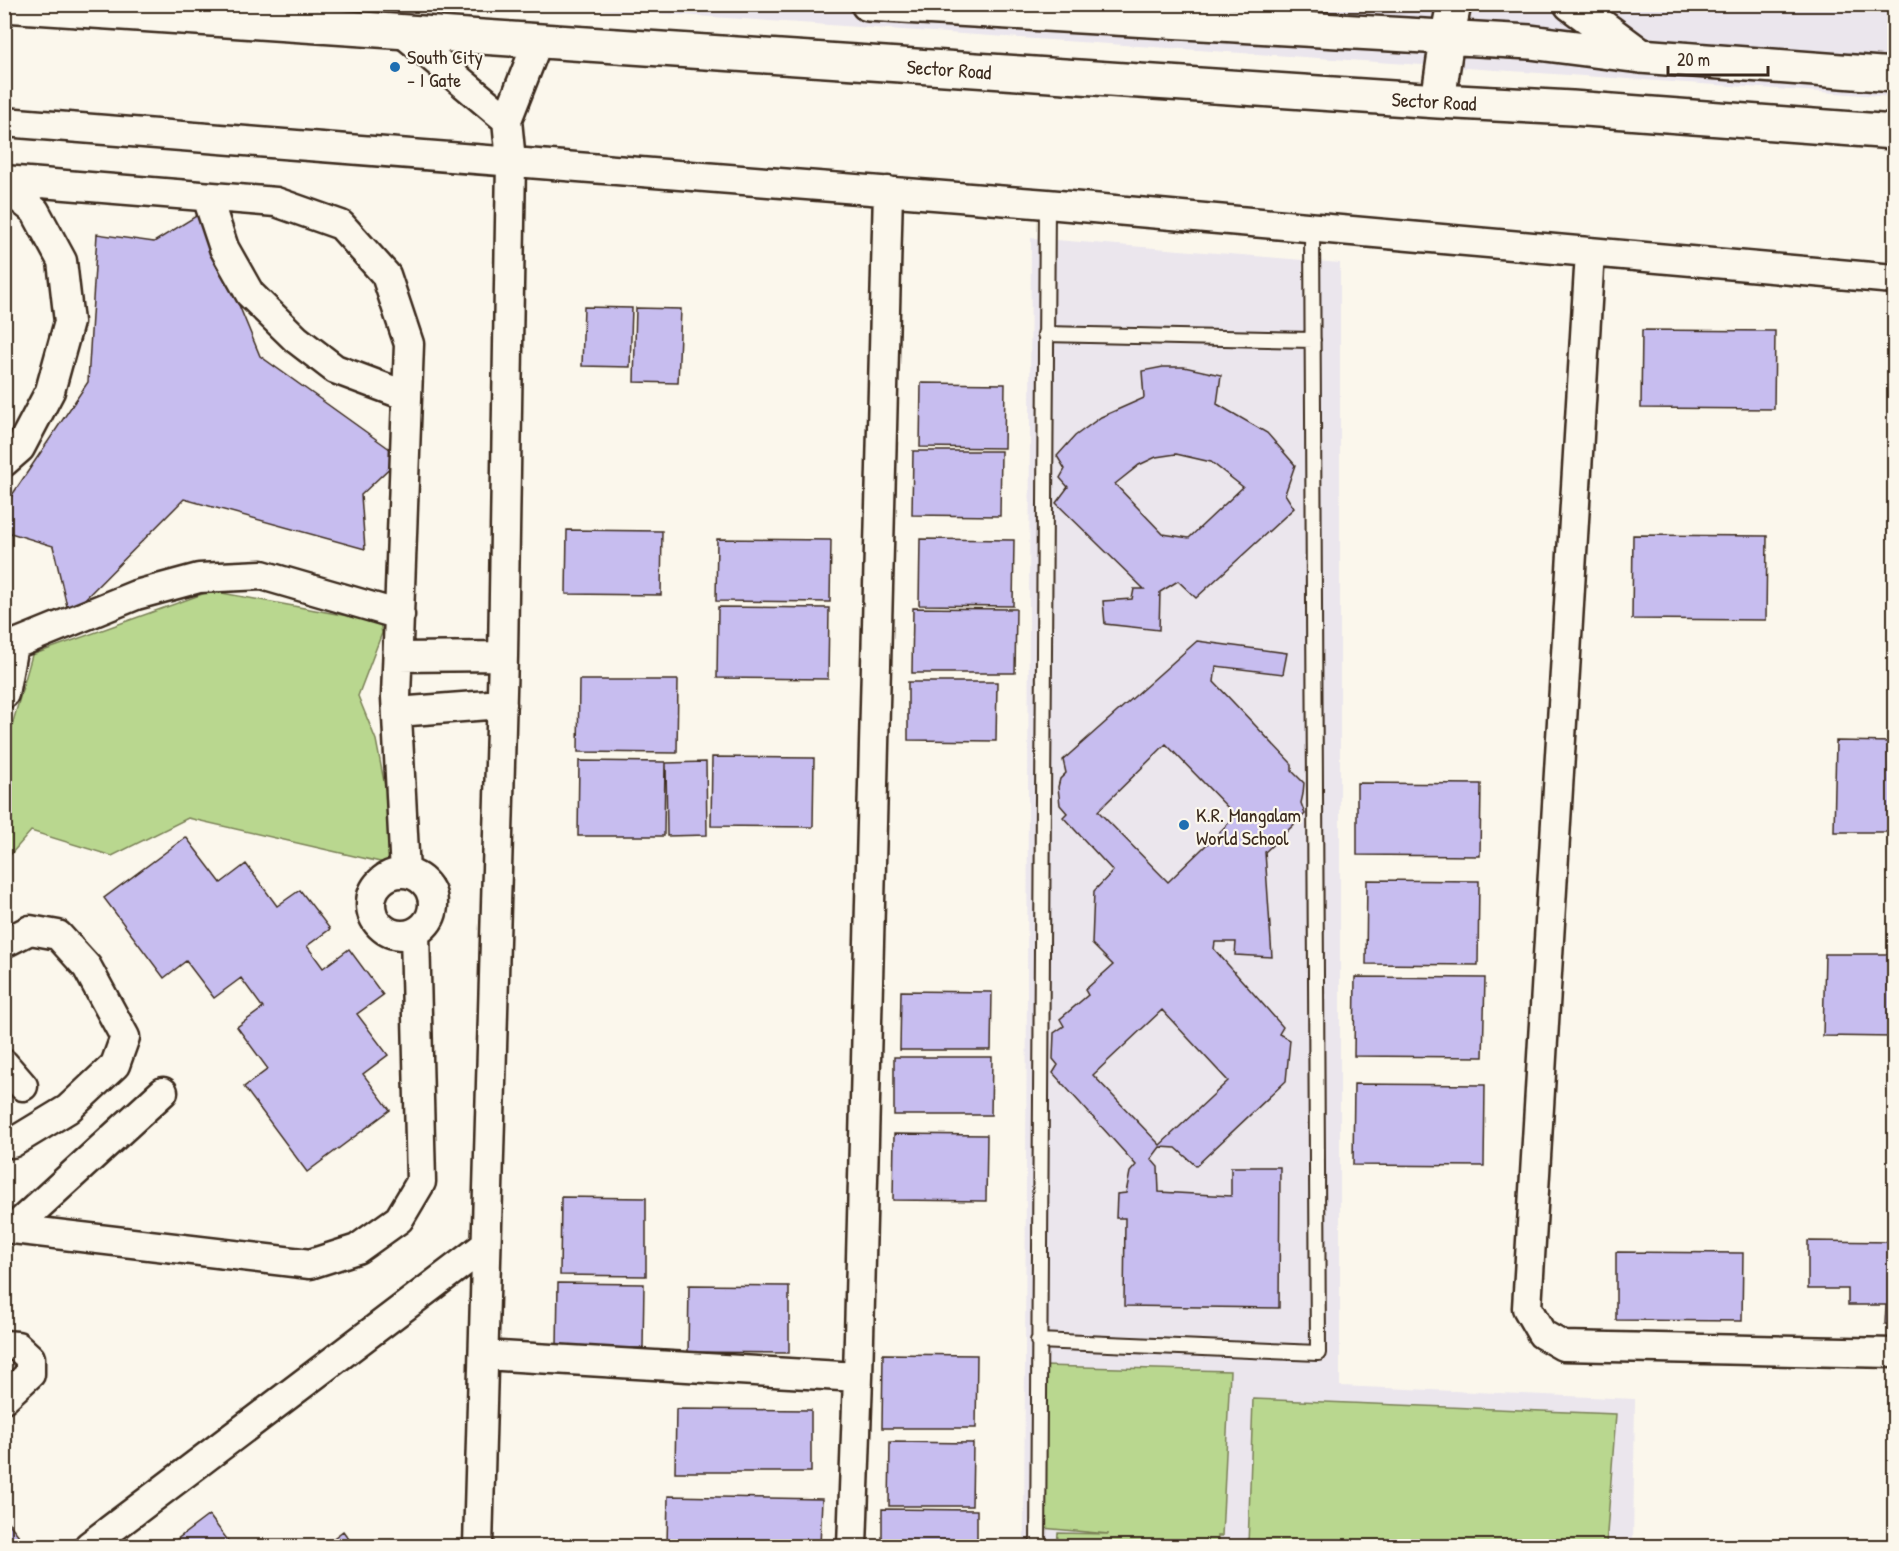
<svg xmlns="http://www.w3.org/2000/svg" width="1899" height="1551" viewBox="0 0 1899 1551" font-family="'Patrick Hand',sans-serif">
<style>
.built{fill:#ebe6ed}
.green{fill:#b9d78f;stroke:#7a8056;stroke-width:1.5}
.building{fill:#c7bdef;stroke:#3b2a1e;stroke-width:1.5;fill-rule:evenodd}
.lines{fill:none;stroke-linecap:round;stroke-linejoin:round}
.lane-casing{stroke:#3b2a1e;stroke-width:18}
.street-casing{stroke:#3b2a1e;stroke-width:33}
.secondary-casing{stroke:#3b2a1e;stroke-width:38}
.lane{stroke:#fbf7ec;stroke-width:14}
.street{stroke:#fbf7ec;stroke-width:28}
.secondary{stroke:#fbf7ec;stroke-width:33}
.poi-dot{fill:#1f6fb2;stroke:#fbf7ec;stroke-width:2}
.labels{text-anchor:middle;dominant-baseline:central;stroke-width:4.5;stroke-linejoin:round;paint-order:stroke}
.poi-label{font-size:20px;fill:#3b2a1e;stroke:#fbf7ec;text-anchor:start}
.street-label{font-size:20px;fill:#3b2a1e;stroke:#fbf7ec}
</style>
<rect width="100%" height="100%" fill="#fbf7ec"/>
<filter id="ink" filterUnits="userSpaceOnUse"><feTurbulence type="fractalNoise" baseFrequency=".0167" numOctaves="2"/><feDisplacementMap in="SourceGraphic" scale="12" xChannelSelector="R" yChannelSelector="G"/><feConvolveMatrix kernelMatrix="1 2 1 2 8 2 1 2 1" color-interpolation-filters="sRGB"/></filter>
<g filter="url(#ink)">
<!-- built -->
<path class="built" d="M534,5H1894V97Z
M1031,238L1340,263V1386L1635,1399L1633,1546H1024Z"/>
<!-- green -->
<path class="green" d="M211,591L380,622L382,633L358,696L376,740L387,797L389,864L188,818L112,856L31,831L5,861V750L32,655Z
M1044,1366L1230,1371L1222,1536H1218V1546H1057L1058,1533L1109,1534L1042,1528Z
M1253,1399L1616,1414L1606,1546H1248Z"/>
<!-- building -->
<path class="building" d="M201,213L260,356L401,457L361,495L365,549L184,499L69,615L53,546L4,531V507L88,382L97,234L154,242Z
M584,307L632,308L630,367L582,366Z
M636,308L681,309L678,383L634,382Z
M1642,330L1775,331L1774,409L1641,408Z
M1163,367H1184L1221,375L1217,404L1267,433L1295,465L1285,494L1294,508L1196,598L1178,581L1160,592L1159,630L1105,624L1103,601L1132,599L1134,589H1144L1056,503L1068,487L1060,478L1065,469L1057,456L1075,436L1101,417L1144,398L1142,371ZM1176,454L1211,462L1243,487L1189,538L1163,534L1115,484L1139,465L1156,457Z
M921,383L1005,384L1004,448L920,447Z
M913,451H1001L1000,516L912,515Z
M567,530L662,531L661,595L566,594Z
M1633,535L1767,536L1766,620L1632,619Z
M717,539L831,540L830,602L716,601Z
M920,539L1014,540L1013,606L919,605Z
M718,607L829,608L828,679L717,678Z
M913,608L1016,609L1015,673H912Z
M1197,641L1287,653L1283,674L1216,666L1214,682L1292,764V771L1304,783L1303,794L1301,803L1305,814L1265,852L1272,957L1235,955L1236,942H1215L1214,949L1283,1027L1279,1034L1290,1040L1286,1081L1196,1166L1176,1148L1160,1147L1151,1159L1158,1167L1159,1192L1231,1196V1167H1280L1279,1308L1124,1306L1125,1218H1116L1117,1194L1126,1193L1130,1172L1136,1165L1053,1073L1058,1065L1053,1059L1054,1033L1064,1026L1060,1019L1088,995L1085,990L1113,965L1092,944L1094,891L1113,871L1063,817L1067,813L1060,805L1058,787L1060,779L1066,773L1063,760ZM1166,744L1236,816L1168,882L1098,811ZM1162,1010L1228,1081L1160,1145L1093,1075Z
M579,680H678L677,753L578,752Z
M908,682H997L996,741L908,740Z
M1836,741L1894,742V832H1834Z
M712,757L814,758L813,827L711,826Z
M579,761L665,762L664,836H578Z
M706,762L707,835L667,836L666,763Z
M1357,783L1481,784L1480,856L1357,855Z
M186,837L221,883L246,864L277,906L300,890L330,929L307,946L323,968L349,949L383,995L357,1014L388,1055L363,1074L390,1110L307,1172L244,1087L268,1069L237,1027L263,1008L241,978L214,998L186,961L164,978L104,898Z
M1367,880L1479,881L1478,965L1366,964Z
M1825,954H1894V1037L1823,1036Z
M1355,977L1485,978L1483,1057L1354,1056Z
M901,991L992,992L991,1050H900Z
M894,1057H992L991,1115H894Z
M1354,1084L1485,1085L1484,1166L1353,1165Z
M894,1134L987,1135L986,1201L893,1200Z
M561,1197L646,1198V1276L560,1275Z
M1808,1241L1894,1242V1325L1885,1324L1886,1305H1848V1289H1808Z
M1616,1252L1743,1253L1742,1321L1616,1320Z
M558,1283L644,1284L643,1348L557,1347Z
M689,1285L789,1286V1353L688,1352Z
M883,1354L977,1355L976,1428H882Z
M676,1409L811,1410V1472H675Z
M890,1442L973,1443L972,1506H889Z
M668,1496L822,1499L820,1546H667Z
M882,1509L977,1510V1546H882Z
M209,1515L232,1546H168Z
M4,1517L27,1546H4Z
M343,1531L354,1546H323Z"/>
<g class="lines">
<!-- lane casing -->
<g class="lane-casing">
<path id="lane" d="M1045,334L1313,340
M1038,1341L1318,1353L1312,227
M1038,1546L1047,204"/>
</g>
<!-- street casing -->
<g class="street-casing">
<path id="street" d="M402,32L507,120
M4,122L1047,204L1894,279
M4,180L276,202L341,225L386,275L409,344L396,697L405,873
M4,186L35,211L62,261L69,322L50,391L20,448L4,462
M207,197L224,248L250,294L296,339L335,369L407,396
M1590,252L1527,1308L1542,1334L1563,1346L1894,1353
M398,657L503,656
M4,694L13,645L136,595L199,578L262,575L400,615
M397,712L502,704
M371 904a31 31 0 1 1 62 0a31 31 0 1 1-62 0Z
M4,943L30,930L58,935L87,967L125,1037L115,1065L68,1109L12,1143L4,1141
M4,1064L23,1086
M4,1225L13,1229L310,1264L357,1249L399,1219L421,1182L415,932
M13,1229L163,1092
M4,1345L17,1346L30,1358V1374L4,1398
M484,1355L858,1377
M89,1546L486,1245
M478,1546L503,656L511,161L507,120L538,41
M852,1546L858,1377L888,191"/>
</g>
<!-- secondary casing -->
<g class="secondary-casing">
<path id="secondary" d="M868,4L1530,42L1640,56L1894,75
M1571,4L1637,53
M4,5L1438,101L1572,108L1894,132
M1438,101L1447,39L1454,4"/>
</g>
<!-- lane -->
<use href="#lane" class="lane"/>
<!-- street -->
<use href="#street" class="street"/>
<!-- secondary -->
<use href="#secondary" class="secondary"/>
</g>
</g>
<!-- markers -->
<g class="poi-dot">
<circle cx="395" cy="67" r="6"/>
<circle cx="1184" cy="825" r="6"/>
</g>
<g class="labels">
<!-- poi labels -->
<g class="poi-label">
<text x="407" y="56">South City<tspan x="407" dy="23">- I Gate</tspan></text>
<text x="1196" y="814">K.R. Mangalam<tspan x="1196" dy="23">World School</tspan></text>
</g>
<!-- street labels -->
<g class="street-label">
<text transform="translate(949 69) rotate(4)">Sector Road</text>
<text transform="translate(1434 101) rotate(3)">Sector Road</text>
</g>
</g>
<!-- margin -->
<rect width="1899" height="1551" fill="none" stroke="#fbf7ec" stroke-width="24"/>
<rect x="12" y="12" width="1875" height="1527" fill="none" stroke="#3b2a1e" stroke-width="2" filter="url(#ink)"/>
<!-- scale -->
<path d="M1668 66v9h100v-9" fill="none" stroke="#3b2a1e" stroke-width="3"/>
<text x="1677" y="66" font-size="18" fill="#3b2a1e" stroke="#fbf7ec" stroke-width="4.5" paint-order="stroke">20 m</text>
</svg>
